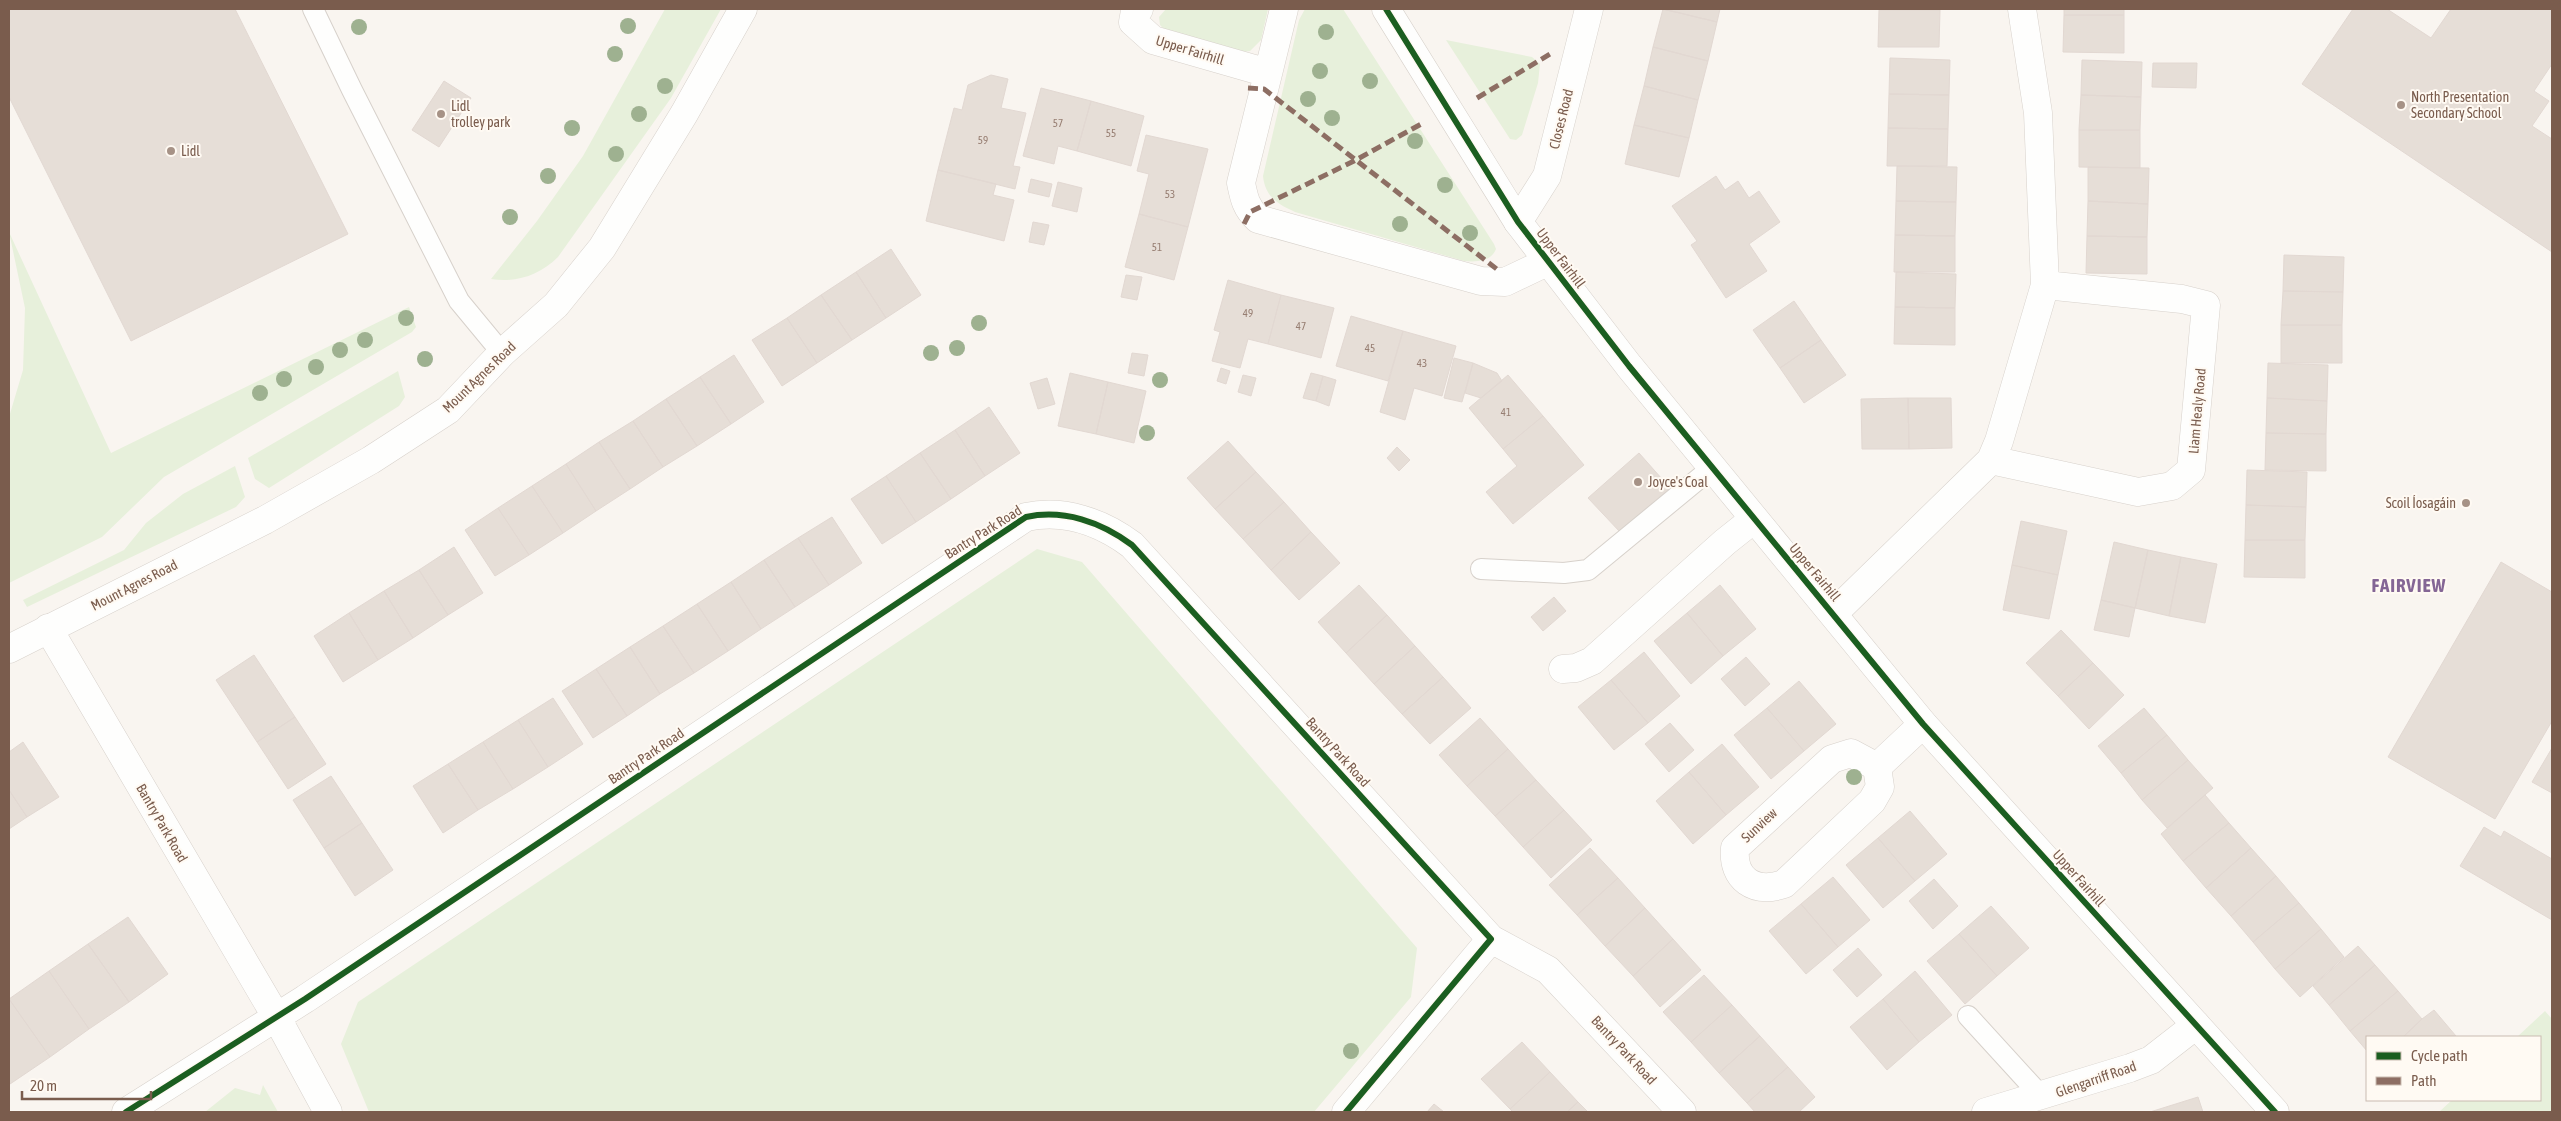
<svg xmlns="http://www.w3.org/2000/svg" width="2561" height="1121" viewBox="0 0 2561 1121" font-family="'Asap Condensed',sans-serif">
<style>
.green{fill:#e7f0db}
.building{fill:#e6ded7;stroke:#e2d8d2}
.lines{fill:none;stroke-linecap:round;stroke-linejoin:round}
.service-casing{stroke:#d7d1cb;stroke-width:22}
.minor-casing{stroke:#d7d1cb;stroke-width:29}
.tertiary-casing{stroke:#d7d1cb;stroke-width:29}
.service{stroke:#fefefd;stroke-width:20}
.minor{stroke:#fefefd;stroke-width:28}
.tertiary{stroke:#fefefd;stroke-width:28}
.quiet{stroke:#8d6e63;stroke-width:5;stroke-dasharray:10 5;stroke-linecap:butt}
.cycleway-casing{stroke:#fffaf3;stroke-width:9}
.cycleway{stroke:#1b5e20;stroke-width:6}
.tree{fill:#9eb190}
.poi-dot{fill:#a69286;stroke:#fffaf3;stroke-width:2}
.labels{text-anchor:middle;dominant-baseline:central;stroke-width:4;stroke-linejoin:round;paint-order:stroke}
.number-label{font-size:11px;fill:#977e72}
.street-label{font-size:14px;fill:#7a5c4d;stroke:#fffaf3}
.poi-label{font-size:14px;fill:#7a5c4d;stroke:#fffaf3;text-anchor:start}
.district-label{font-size:19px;font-weight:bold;letter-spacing:1px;fill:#846695;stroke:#fffaf3}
</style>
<rect width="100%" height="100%" fill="#f9f5f0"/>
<!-- green -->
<path class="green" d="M665,9H721L671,98L558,257C540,275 517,283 491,279L537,221L583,156Z
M1166,9H1268L1261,40L1250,51L1236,53L1165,30L1160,25L1159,17Z
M1305,9H1343L1494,244L1496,249C1491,262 1476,262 1464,261L1295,212C1277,204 1265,196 1263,176L1299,20Z
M1446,40L1532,57L1540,64L1538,83L1522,135L1516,140L1510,139Z
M9,232L111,453L409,307L416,327L412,332L164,477L102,537L9,583V417L23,370L25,308Z
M398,371L405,397L399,406L269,488L255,479L248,458Z
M235,466L245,497L236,507L27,607L23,600L124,550L146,523L183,494Z
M1037,549L1082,562L1417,948L1411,997L1314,1112H369L341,1044L358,1002Z
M2545,1011L2552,1019V1112H2439L2452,1100H2540V1037H2517Z
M263,1085L278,1112H205L235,1088L260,1095Z"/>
<!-- building -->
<path class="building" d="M9,9H235L348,234L131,341L9,97Z
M1663,9H1720L1717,22Z
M1663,9L1717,22L1708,61L1653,47Z
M2064,9H2124V15H2064Z
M2353,9H2387L2431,38L2451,9H2552V64L2534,91L2549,101L2532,126L2552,139V252L2302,84Z
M1879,10H1940L1939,47H1878Z
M2064,15H2124V53L2063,52Z
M1653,47L1708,61L1698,100L1644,86Z
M1890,58L1950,60L1949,95L1889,94Z
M2082,60L2142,62L2141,97L2081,95Z
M2153,63H2197L2196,88L2152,87Z
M991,75L1008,79L1001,108L1026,113L1013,166L1020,167L1015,189L938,170L954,108L962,110L968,85Z
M444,81L471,98L439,147L412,130Z
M1644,86L1698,100L1689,138L1634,125Z
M1041,88L1091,101L1077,151L1058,146L1054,164L1023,156Z
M1889,94L1949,95L1948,129L1888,128Z
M2081,95L2141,97L2140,130H2079Z
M1091,101L1144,116L1131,166L1077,151Z
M1634,125L1689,138L1679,177L1625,164Z
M1888,128L1948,129L1947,166H1887Z
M2079,130H2140V168L2079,167Z
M1146,135L1208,149L1188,227L1139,214L1149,174L1137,171Z
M1897,166L1957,167L1956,202L1896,201Z
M2088,167L2149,168L2148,204L2088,201Z
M938,170L996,184L993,195L1014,200L1004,241L926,221Z
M1716,176L1725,190L1738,181L1749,198L1759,191L1780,222L1749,244L1767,271L1726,298L1691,245L1697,241L1672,206Z
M1031,179L1052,184L1049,197L1028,192Z
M1058,182L1082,188L1077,212L1052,206Z
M1896,201L1956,202L1955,236L1895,235Z
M2088,201L2148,204L2147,237L2087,236Z
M1139,214L1188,227L1174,280L1125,267Z
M1033,222L1049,225L1044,245L1029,242Z
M1895,235L1955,236V272H1894Z
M2087,236L2147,237V274L2086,273Z
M891,249L921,295L886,318L856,272Z
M2284,255L2344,257L2343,292L2283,291Z
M856,272L886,318L852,340L821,295Z
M1896,272L1956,274L1955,308L1895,307Z
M1126,275L1142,277L1137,300L1121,297Z
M1228,280L1281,295L1268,344L1248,339L1240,368L1212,361L1220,332L1214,330Z
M2283,291L2343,292L2342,325H2281Z
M821,295L852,340L817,363L787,318Z
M1281,295L1334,308L1321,358L1268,344Z
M1794,301L1821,340L1780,368L1753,330Z
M1895,307L1955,308V345L1894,344Z
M1351,316L1403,331L1388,381L1336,366Z
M787,318L817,363L782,386L752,340Z
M2281,325H2342V363H2281Z
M1403,331L1456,346L1442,396L1414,388L1405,420L1380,412Z
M1821,340L1846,375L1804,403L1780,368Z
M1132,353L1148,355L1144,376L1128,373Z
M734,355L764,402L731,424L700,377Z
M1454,358L1473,363L1462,402L1444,398Z
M1473,363L1497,373L1502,381L1481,398L1465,393Z
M2268,363L2328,365L2327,401L2267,398Z
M1221,368L1230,371L1226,384L1217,381Z
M1070,373L1108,382L1096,434L1058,426Z
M1311,373L1323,376L1316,401L1303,398Z
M1243,375L1256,378L1251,396L1238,392Z
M1508,375L1543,416L1503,449L1469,408Z
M1323,376L1336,380L1329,406L1316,401Z
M700,377L731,424L697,446L666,399Z
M1047,378L1055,404L1038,409L1030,383Z
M1108,382L1146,391L1134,443L1096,434Z
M1908,398H1951L1952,448L1909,449Z
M1908,398L1909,449H1862L1861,399Z
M2267,398L2327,401L2326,434L2266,433Z
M666,399L697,446L663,467L633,421Z
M989,407L1020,453L985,476L955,430Z
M1543,416L1584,465L1513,524L1486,492L1517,466L1503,449Z
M633,421L663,467L630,489L599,442Z
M955,430L985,476L951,499L920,453Z
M2266,433L2326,434V471L2265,470Z
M1228,441L1256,472L1215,509L1187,478Z
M599,442L630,489L596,511L566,464Z
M1397,447L1410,460L1399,471L1387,458Z
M920,453L951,499L916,522L886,476Z
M1639,453L1670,488L1620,532L1588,498Z
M566,464L596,511L563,533L532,486Z
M2247,470L2307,472L2306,507L2246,505Z
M1256,472L1284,502L1243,539L1215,509Z
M886,476L916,522L882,544L851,499Z
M532,486L563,533L529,555L498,508Z
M1284,502L1311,532L1271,570L1243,539Z
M2246,505L2306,507L2305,540H2245Z
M498,508L529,555L495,576L465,530Z
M832,517L862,563L829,585L798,538Z
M2021,521L2067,531L2058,575L2012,565Z
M1311,532L1340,563L1299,600L1271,570Z
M798,538L829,585L795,607L764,560Z
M2245,540H2305V578L2244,577Z
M2114,542L2148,550L2135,608L2101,600Z
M454,547L483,593L448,615L419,570Z
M2148,550L2181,557L2169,616L2135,608Z
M2181,557L2217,564L2205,623L2169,616Z
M764,560L795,607L761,629L731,582Z
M2501,562L2552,592V721L2495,819L2388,757Z
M2012,565L2058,575L2049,619L2003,610Z
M419,570L448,615L413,638L384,591Z
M731,582L761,629L728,651L697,604Z
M1359,585L1387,615L1346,653L1318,622Z
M1720,585L1756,629L1723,656L1687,613Z
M384,591L413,638L378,660L349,613Z
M1554,597L1566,611L1543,631L1531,617Z
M2101,600L2135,608L2129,637L2094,630Z
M697,604L728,651L694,673L663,626Z
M349,613L378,660L343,682L314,636Z
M1687,613L1723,656L1691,684L1654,641Z
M1387,615L1415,646L1374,684L1346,653Z
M663,626L694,673L660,694L630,647Z
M2061,630L2093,663L2058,696L2026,663Z
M1415,646L1443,677L1402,714L1374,684Z
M630,647L660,694L627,716L596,669Z
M1644,652L1680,696L1648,723L1611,680Z
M254,655L295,717L257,742L216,680Z
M1746,657L1770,684L1745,706L1721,679Z
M2093,663L2124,695L2089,729L2058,696Z
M596,669L627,716L593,738L562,691Z
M1443,677L1471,708L1430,744L1402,714Z
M1611,680L1648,723L1614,750L1578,707Z
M1799,681L1836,724L1804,751L1767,708Z
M553,698L583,744L548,767L518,720Z
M1767,708L1804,751L1771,779L1734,735Z
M2144,708L2167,735L2121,773L2098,746Z
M295,717L326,764L288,789L257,742Z
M1480,718L1508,749L1467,786L1439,755Z
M518,720L548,767L513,789L483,742Z
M1670,723L1694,750L1669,772L1645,744Z
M2167,735L2188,760L2142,800L2121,773Z
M23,742L59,797L27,817L9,790V752Z
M483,742L513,789L478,810L448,764Z
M1722,744L1759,787L1726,815L1689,772Z
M2552,748V793L2532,782Z
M1508,749L1536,780L1495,816L1467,786Z
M2188,760L2213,788L2167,828L2142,800Z
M448,764L478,810L443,833L413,786Z
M1689,772L1726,815L1693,844L1656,801Z
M331,776L362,823L324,848L293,800Z
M1536,780L1564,810L1523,847L1495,816Z
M9,790L27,817L9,829Z
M2205,795L2229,823L2183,861L2161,834Z
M1564,810L1592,840L1551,878L1523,847Z
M1910,811L1947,854L1915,881L1878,838Z
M362,823L393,870L355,896L324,848Z
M2229,823L2251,848L2206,888L2183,861Z
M2484,827L2501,837L2504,831L2552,859V920L2460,866Z
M1878,838L1915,881L1883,908L1846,865Z
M1590,848L1618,878L1577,915L1549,885Z
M2251,848L2276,876L2231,916L2206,888Z
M2276,876L2299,903L2253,942L2231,916Z
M1833,877L1870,920L1838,947L1801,904Z
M1618,878L1645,908L1605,946L1577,915Z
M1934,879L1958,906L1933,929L1909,901Z
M2299,903L2321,929L2275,969L2253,942Z
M1801,904L1838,947L1806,974L1769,931Z
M1991,906L2029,948L1997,976L1959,934Z
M1645,908L1673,939L1633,976L1605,946Z
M128,917L168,974L129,1002L88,944Z
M2321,929L2344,957L2300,997L2275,969Z
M1959,934L1997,976L1965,1004L1927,961Z
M1673,939L1701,970L1660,1007L1633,976Z
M88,944L129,1002L89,1029L49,971Z
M2358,946L2375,965L2329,1005L2313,986Z
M1858,948L1882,975L1857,997L1833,970Z
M2375,965L2398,991L2350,1031L2329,1005Z
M49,971L89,1029L50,1057L9,999Z
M1915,971L1952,1015L1919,1042L1883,999Z
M1704,975L1732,1005L1691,1042L1663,1012Z
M2398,991L2422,1019L2403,1037H2367V1051L2350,1031Z
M9,999L50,1057L10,1084L9,1082Z
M1883,999L1919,1042L1887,1070L1850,1027Z
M1732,1005L1760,1036L1719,1073L1691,1042Z
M2434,1010L2456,1036L2403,1037L2422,1019Z
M1760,1036L1788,1067L1747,1103L1719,1073Z
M1522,1042L1550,1072L1510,1109L1481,1079Z
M1788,1067L1815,1097L1799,1112H1755L1747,1103Z
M1550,1072L1578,1102L1567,1112H1513L1510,1109Z
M2198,1097L2203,1112H2150Z
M1578,1102L1588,1112H1567Z
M1434,1104L1444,1112H1427Z"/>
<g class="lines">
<!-- service casing -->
<g class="service-casing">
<path id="service" d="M313,9L352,90L459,301L502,353
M1481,569L1564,573L1588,570L1713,467
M1968,1016L2042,1097"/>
</g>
<!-- minor casing -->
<g class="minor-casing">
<path id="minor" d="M1139,9L1135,11L1133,22L1153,40L1268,73
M1284,9L1241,183C1244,198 1246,208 1258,219L1481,281L1505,282L1547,262
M1518,222L1547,176L1589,9
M1991,460L2138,492L2172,486L2191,470L2206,305L2182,299L2045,285
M1834,613L1991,460L1999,441L2045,285L2038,113L2022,9
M48,628L277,1018L328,1112
M1563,669L1576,668L1592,661L1725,542L1754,519
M1877,767L1851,753L1832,759L1735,848C1732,879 1754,894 1784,884L1872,801L1880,787L1877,767L1923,724
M1491,939L1548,970L1682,1112
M126,1112L305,999L1026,517C1064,509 1101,522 1132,545L1491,939L1346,1112
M1986,1112L2130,1068L2151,1060L2196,1025"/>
</g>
<!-- tertiary casing -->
<g class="tertiary-casing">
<path id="tertiary" d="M1386,9L1518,222L1629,366L1923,724L2275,1112
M9,649L265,520L371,460L448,410L502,353L556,305L602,248L684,114L743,9"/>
</g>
<!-- service -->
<use href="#service" class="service"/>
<!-- minor -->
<use href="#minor" class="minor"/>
<!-- tertiary -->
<use href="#tertiary" class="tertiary"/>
<!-- quiet -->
<path class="quiet" d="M1248,88L1264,89L1498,270
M1477,98L1550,54
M1244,224L1250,212L1354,161L1423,123"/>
<!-- cycleway casing -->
<g class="cycleway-casing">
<path id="cycleway" d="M1386,9L1518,222L1629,366L1923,724L2275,1112
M126,1112L305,999L1026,517C1064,509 1101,522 1132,545L1491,939L1346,1112"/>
</g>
<!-- cycleway -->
<use href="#cycleway" class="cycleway"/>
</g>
<!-- trees -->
<g class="tree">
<circle cx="628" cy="26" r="8"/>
<circle cx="359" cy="27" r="8"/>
<circle cx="1326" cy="32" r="8"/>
<circle cx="615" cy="54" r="8"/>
<circle cx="1320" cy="71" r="8"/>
<circle cx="1370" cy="81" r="8"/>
<circle cx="665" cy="86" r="8"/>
<circle cx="1308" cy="99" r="8"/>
<circle cx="639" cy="114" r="8"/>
<circle cx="1332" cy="118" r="8"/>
<circle cx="572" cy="128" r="8"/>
<circle cx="1415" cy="141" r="8"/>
<circle cx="616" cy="154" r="8"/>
<circle cx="548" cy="176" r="8"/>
<circle cx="1445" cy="185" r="8"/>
<circle cx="510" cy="217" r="8"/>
<circle cx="1400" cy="224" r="8"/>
<circle cx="1470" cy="233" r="8"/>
<circle cx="406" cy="318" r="8"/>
<circle cx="979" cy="323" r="8"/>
<circle cx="365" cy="340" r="8"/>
<circle cx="957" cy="348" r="8"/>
<circle cx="340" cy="350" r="8"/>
<circle cx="931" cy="353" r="8"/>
<circle cx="425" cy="359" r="8"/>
<circle cx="316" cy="367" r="8"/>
<circle cx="284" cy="379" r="8"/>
<circle cx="1160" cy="380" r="8"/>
<circle cx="260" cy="393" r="8"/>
<circle cx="1147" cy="433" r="8"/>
<circle cx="1854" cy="777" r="8"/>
<circle cx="1351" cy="1051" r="8"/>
</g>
<!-- markers -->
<g class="poi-dot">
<circle cx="2401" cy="105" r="5"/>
<circle cx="441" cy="114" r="5"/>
<circle cx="171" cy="151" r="5"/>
<circle cx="1638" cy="482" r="5"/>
<circle cx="2466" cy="503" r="5"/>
</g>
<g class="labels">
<!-- number labels -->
<g class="number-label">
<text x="1058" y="123">57</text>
<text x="1111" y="133">55</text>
<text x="983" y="140">59</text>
<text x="1170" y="194">53</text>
<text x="1157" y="247">51</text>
<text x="1248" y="313">49</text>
<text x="1301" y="326">47</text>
<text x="1370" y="348">45</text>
<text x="1422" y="363">43</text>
<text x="1506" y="412">41</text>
</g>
<!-- street labels -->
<g class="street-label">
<text transform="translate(1190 50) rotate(17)">Upper Fairhill</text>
<text transform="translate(1561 119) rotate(-76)">Closes Road</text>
<text transform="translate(1561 258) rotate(53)">Upper Fairhill</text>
<text transform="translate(479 377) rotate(-44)">Mount Agnes Road</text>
<text transform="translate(2197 411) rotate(-85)">Liam Healy Road</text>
<text transform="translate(983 532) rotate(-32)">Bantry Park Road</text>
<text transform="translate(1815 572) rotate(50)">Upper Fairhill</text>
<text transform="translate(134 585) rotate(-27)">Mount Agnes Road</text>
<text transform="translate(1338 752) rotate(48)">Bantry Park Road</text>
<text transform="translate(646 756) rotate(-34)">Bantry Park Road</text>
<text transform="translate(162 823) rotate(60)">Bantry Park Road</text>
<text transform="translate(1759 825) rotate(-43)">Sunview</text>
<text transform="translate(2079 878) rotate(48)">Upper Fairhill</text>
<text transform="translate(1624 1050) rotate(47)">Bantry Park Road</text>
<text transform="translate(2096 1079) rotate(-19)">Glengarriff Road</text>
</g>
<!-- poi labels -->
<g class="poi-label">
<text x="2411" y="97">North Presentation<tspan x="2411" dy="16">Secondary School</tspan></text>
<text x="451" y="106">Lidl<tspan x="451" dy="16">trolley park</tspan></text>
<text x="181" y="151">Lidl</text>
<text x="1648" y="482">Joyce's Coal</text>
<text x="2456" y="503" text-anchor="end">Scoil Íosagáin</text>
</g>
<!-- district labels -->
<g class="district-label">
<text x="2409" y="585">FAIRVIEW</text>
</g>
</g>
<!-- border -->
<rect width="2561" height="1121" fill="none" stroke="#7a5c4d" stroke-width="20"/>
<!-- legend -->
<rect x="2366" y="1036" width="175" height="65" fill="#fffaf3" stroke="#cabbb1"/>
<rect x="2376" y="1052" width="25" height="8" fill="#1b5e20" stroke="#cabbb1"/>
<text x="2411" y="1061" font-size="15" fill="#7a5c4d">Cycle path</text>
<rect x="2376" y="1077" width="25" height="8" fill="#8d6e63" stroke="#cabbb1"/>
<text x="2411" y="1086" font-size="15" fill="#7a5c4d">Path</text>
<!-- scale -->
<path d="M22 1091v8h129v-8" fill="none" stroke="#7a5c4d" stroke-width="2.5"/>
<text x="30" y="1091" font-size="15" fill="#7a5c4d" stroke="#fffaf3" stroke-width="4" paint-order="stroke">20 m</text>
</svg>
